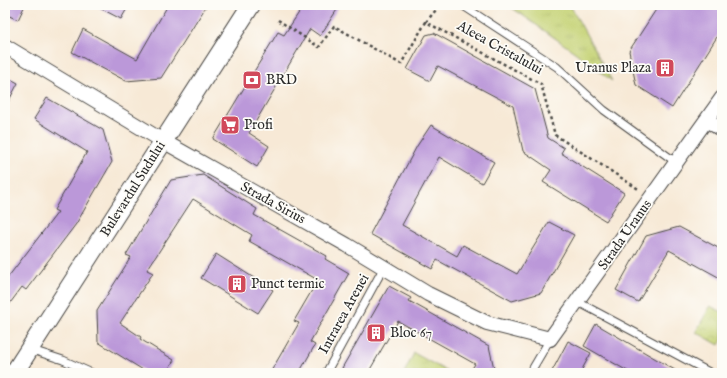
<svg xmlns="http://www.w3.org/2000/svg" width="727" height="378" viewBox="0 0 727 378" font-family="'IM FELL English',serif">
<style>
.grass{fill:url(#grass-tufts);stroke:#787e4f}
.park{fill:url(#park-crowns);stroke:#787e4f}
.building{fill:#bb98d9}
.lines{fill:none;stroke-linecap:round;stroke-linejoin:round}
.service-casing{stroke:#4a4845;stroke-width:9}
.minor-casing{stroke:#4a4845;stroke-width:16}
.tertiary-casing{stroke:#4a4845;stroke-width:20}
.path{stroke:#4a4845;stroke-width:2.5;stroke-dasharray:3 3;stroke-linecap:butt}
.service{stroke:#fff;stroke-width:7}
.minor{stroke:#fff;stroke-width:14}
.tertiary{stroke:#fff;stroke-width:18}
.labels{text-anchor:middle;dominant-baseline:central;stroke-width:3.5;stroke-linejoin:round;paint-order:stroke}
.street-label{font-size:14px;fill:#2b2b2b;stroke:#fdfcf7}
.poi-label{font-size:14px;fill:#2b2b2b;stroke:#fdfcf7;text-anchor:start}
</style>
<defs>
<pattern id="grass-tufts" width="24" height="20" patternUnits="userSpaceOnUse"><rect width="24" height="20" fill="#c4d273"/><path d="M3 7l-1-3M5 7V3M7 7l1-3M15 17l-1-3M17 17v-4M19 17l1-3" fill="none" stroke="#a9b464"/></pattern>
<pattern id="park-crowns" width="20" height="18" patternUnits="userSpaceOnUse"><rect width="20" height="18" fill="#c4d273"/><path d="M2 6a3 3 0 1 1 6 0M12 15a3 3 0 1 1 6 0" fill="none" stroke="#a9b464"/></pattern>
</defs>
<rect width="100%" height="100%" fill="#fdfcf7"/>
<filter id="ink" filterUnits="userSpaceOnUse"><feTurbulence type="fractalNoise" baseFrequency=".025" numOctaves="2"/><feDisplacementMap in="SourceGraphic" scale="8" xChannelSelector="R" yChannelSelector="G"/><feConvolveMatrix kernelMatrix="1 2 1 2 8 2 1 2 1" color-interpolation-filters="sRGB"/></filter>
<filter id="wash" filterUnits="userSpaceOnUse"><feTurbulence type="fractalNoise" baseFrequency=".012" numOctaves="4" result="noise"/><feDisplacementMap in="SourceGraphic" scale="16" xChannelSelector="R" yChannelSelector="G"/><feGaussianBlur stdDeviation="0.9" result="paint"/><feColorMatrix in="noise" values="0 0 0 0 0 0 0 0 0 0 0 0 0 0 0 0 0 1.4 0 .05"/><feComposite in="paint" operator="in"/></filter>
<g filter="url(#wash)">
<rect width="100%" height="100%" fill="#f7e9d6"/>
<!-- grass -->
<path class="grass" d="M508,5H570L612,81L576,53Z"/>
<!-- park -->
<path class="park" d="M710,306L722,312V340L719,345L696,332Z
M414,353L448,372V373H404Z"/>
<g id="blocks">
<!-- building -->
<path class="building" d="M5,5H25L18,20L5,14Z
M94,5H129L121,19Z
M168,5H207L161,78L126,81L72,52L83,29L137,59Z
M304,5H340L320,36L310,29L249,133L269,146L257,167L213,139L278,32L284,35Z
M659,5H722V29L672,108L636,85L629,51Z
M434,33L535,89L548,138L564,148L561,153L624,193L606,221L543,182L551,170L523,151L513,106L438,66L430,81L407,69L426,35Z
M5,76L18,83L5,108Z
M47,98L103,130L112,162L76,224L26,290L22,287L5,310V281L58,212L54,210L87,152L34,119Z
M431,125L494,162L482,183L439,157L402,225L457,256L463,245L517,274L549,222L574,235L541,293L512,301L437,260L432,269L370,234L417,146Z
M203,175L257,209L254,215L327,256L325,259L349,273L310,342L315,345L299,373H270L299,323L294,321L318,280L249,241L252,235L193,199L147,270L153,273L120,323L141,337L140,339L174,360L166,373H148L98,342L97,311L131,257L126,255L171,180Z
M679,227L722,250V279L669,250L638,302L616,290L646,236Z
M216,254L273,290L258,313L201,278Z
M389,286L411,298L409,301L489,346L495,373H469L475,364L398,321L368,373H350L342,368Z
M596,324L680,373H631L584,346Z
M568,341L591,353L580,373H551Z"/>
</g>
</g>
<g filter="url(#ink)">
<use href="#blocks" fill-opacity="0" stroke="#4a4845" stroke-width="1"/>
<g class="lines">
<!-- service casing -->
<g class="service-casing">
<path id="service" d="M462,5L557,67L604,110L677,163
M578,302L711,373
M29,349L63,360L92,373
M326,373L384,267
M530,373L550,339"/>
</g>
<!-- minor casing -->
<g class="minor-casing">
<path id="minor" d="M5,46L163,141L347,245L428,294L487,323L550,339L722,98
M707,120L722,130"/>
</g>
<!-- tertiary casing -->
<g class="tertiary-casing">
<path id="tertiary" d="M14,373L251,5"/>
</g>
<!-- path -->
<path class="path" d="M278,20L319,47L334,26L401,64L426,22L541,84L555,135L640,190
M426,22L440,5"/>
<!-- service -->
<use href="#service" class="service"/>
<!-- minor -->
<use href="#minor" class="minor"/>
<!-- tertiary -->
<use href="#tertiary" class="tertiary"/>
</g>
</g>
<!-- icons -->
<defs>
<g id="building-square" transform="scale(1)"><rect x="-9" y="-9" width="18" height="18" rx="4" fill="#d1495b" stroke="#fdfcf7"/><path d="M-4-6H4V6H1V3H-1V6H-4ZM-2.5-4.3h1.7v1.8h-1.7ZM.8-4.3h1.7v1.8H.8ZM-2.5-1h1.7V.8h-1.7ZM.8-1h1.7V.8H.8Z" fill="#fff"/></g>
<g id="bank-square" transform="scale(1)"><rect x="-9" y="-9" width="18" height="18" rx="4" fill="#d1495b" stroke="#fdfcf7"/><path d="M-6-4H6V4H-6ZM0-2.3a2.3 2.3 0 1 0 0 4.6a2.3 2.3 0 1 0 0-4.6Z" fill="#fff"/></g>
<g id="supermarket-square" transform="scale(1)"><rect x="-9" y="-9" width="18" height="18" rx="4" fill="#d1495b" stroke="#fdfcf7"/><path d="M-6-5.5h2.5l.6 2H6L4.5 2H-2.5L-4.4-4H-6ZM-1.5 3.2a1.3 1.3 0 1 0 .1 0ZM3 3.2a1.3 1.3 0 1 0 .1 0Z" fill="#fff"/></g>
</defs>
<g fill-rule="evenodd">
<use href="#building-square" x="665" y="68"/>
<use href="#bank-square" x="252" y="80"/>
<use href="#supermarket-square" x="230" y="125"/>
<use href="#building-square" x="237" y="284"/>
<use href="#building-square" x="376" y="333"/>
</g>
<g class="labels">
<!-- street labels -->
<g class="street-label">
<text transform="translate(500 48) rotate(29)">Aleea Cristalului</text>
<text transform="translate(133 189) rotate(-58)">Bulevardul Sudului</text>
<text transform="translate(273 203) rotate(29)">Strada Sirius</text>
<text transform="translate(625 235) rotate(-55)">Strada Uranus</text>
<text transform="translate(344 314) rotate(-61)">Intrarea Arenei</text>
</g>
<!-- poi labels -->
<g class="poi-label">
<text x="651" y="68" text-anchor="end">Uranus Plaza</text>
<text x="266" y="80">BRD</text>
<text x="244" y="125">Profi</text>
<text x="251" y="284">Punct termic</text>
<text x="390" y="333">Bloc 67</text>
</g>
</g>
<!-- margin -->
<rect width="727" height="378" fill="none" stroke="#fdfcf7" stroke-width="20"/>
</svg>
